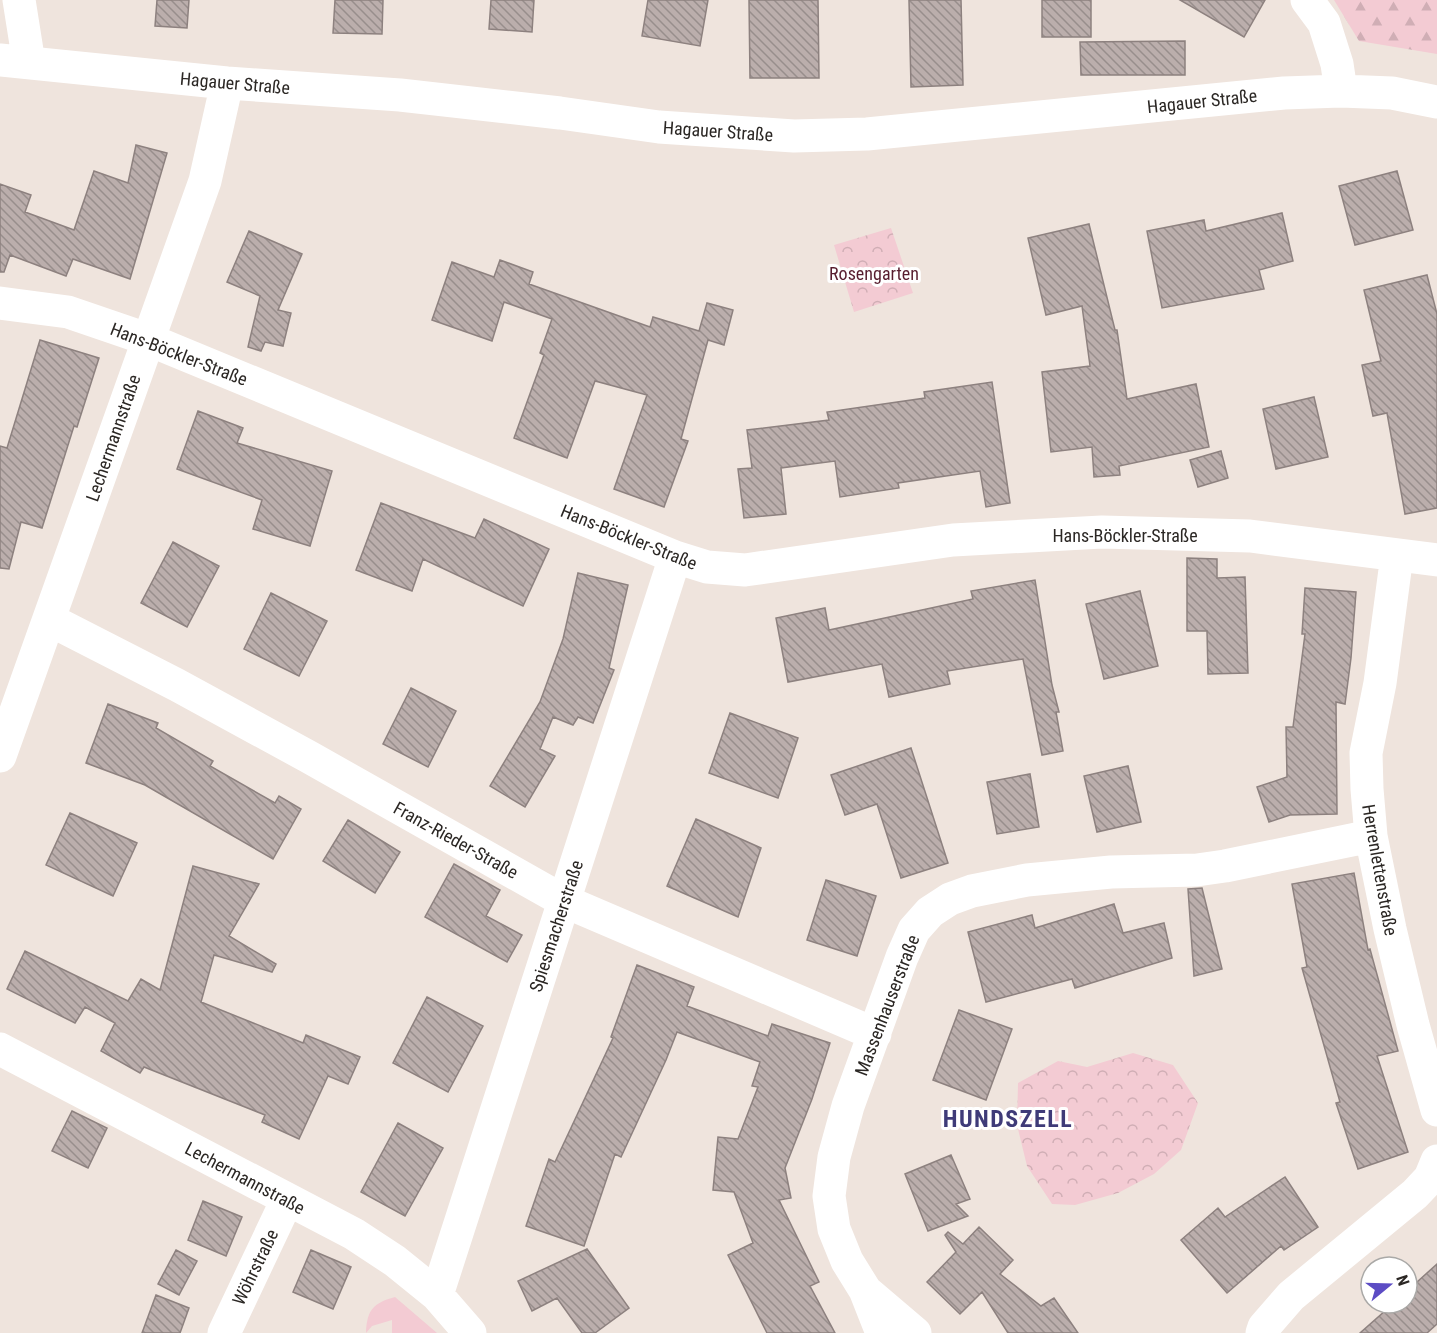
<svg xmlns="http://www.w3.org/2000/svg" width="1437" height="1333" viewBox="0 0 1437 1333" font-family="'Roboto Condensed',sans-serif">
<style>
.grass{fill:#f3cbd3}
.forest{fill:url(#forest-firs)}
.park{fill:url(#park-crowns)}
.building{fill:url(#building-back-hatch);stroke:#8d817f;stroke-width:1.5}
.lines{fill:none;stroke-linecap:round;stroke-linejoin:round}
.minor{stroke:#fff;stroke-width:33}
.labels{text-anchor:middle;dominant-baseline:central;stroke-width:6;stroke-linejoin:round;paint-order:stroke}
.street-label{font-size:18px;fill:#2b2724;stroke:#fff}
.park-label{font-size:18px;fill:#571d2e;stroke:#fff}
.district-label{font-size:24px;font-weight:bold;letter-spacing:1.5px;fill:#3f3b78;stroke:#fff}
</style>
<defs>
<pattern id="forest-firs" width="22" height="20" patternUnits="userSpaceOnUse" patternTransform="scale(1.5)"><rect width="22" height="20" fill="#f3cbd3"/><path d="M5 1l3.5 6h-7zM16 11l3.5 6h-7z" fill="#d0aeb5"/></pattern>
<pattern id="park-crowns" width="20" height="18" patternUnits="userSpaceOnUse" patternTransform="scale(1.5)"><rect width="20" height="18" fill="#f3cbd3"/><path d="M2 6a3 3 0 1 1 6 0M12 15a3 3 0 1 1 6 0" fill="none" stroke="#d0aeb5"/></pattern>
<pattern id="building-back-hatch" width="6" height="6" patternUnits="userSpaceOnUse" patternTransform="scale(1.5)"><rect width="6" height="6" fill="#bbaeac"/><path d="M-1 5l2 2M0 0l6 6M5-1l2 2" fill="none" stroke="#988e8c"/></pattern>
</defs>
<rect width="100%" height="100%" fill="#efe4dd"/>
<!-- grass -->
<path class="grass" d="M395,1297L437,1333H392V1320L372,1326L366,1333C367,1310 373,1303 395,1297Z"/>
<!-- forest -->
<path class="forest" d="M1334,0H1437V54L1359,41Z"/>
<!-- park -->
<path class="park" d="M891,228L913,293L854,312L834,245Z
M1133,1053L1173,1065L1198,1103L1181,1150L1154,1174L1118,1193L1075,1205L1052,1204L1027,1166L1017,1125L1018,1083L1058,1061L1087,1067Z"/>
<!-- building -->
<path class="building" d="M157,0H189L187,28L155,26Z
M335,0H383L382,34L333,33Z
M491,0H534L532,32L489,29Z
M648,0H708L700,46L642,36Z
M749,0H818L819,78H750Z
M909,0H961L963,85L911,87Z
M1042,0H1091V37H1042Z
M1180,0H1265L1244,37Z
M1185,41V75H1081L1080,42Z
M136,145L167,153L130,279L73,259L66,276L10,255L4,272H0V184L31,195L25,212L74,230L94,171L128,183Z
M1397,171L1413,230L1355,245L1339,186Z
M1282,213L1293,261L1259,270L1264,289L1162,308L1147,231L1204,220L1206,231Z
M1089,224L1115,330H1117L1127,399L1196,384L1209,447L1119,466L1120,475L1094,477L1092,447L1051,452L1042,372L1090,366L1082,306L1046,315L1028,238Z
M249,231L302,254L278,310L291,313L283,346L265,342L261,351L248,347L260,296L227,282Z
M500,260L533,272L529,284L650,327L653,317L699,331L707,303L733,310L724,345L708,340L681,439L688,441L664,507L614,489L647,395L595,381L567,458L514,438L544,355L540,353L552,319L504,302L492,341L432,320L452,262L494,277Z
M1427,275L1437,314V508L1405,514L1387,413L1373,416L1362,365L1381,361L1364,290Z
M40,340L99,358L77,427L74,426L42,528L21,522L9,569L0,568V446L7,448Z
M992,382L1010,503L986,507L980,471L898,483L899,488L840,497L835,461L781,468L786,514L744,518L738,469L752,468L747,430L829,420L827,412L925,398L924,392Z
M1314,397L1328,457L1276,469L1263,409Z
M198,411L243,428L237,443L332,471L310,546L253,529L262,500L177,469Z
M1221,451L1228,478L1198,487L1190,460Z
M381,503L475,538L484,519L549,549L523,606L423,559L412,591L356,570Z
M173,542L219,566L187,627L141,603Z
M1187,558L1217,559V578L1245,577L1248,673L1208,674L1207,631H1187Z
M578,573L628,585L609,668L614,670L593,723L578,717L573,725L553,717L540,749L555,756L525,807L490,786L540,702L563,639Z
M1035,580L1052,685L1059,712H1056L1063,751L1042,755L1023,659L947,671L950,684L889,697L882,664L788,682L776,618L825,608L829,630L973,599L971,591Z
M1305,588L1356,592L1351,658L1345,704L1336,702L1337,814L1290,815L1269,822L1257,787L1287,777L1286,727H1293L1305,634H1302Z
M1140,591L1158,666L1104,679L1086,604Z
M271,593L327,621L299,676L244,649Z
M411,688L456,711L428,767L383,744Z
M108,704L158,723L156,728L213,761L210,766L275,803L279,796L301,809L273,859L145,785L86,763Z
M730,713L798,738L778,798L709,773Z
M911,748L948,863L901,878L877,804L845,815L831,775Z
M1128,766L1141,822L1097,832L1084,776Z
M1030,774L1039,827L997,834L987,782Z
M70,813L137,843L113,896L46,865Z
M696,819L761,848L738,917L667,886Z
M348,820L400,852L375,893L323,861Z
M454,864L500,890L486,916L522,935L507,962L425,917Z
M193,866L259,884L229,936L276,964L272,972L214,955L201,1002L303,1043L306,1035L360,1057L348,1084L328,1076L299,1139L262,1122L265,1115L144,1067L140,1073L101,1051L115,1023L85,1007L75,1023L7,989L25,951L128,1001L141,979L160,990Z
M1354,873L1368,950L1370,949L1398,1051L1377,1056L1408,1152L1358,1169L1336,1103L1340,1102L1302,968L1307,967L1292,884Z
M826,880L876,896L857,956L807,940Z
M1202,888L1222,969L1194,976L1188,889Z
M1114,904L1123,933L1164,923L1172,958L1075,988L1072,979L986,1002L968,932L1032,915L1035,928Z
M637,965L694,987L687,1006L768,1036L772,1024L830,1043L812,1099L785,1168L791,1198L779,1200L819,1282L810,1286L835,1333H767L728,1255L753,1243L734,1192L713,1190L718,1137L738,1139L758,1087L752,1086L760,1062L677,1032L666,1060L621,1157L615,1154L584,1246L526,1226L549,1159L555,1162L613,1038L611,1037Z
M427,997L483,1026L448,1092L393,1063Z
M959,1010L1012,1029L986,1100L933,1080Z
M72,1111L107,1128L88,1168L52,1151Z
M398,1123L443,1148L405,1216L361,1192Z
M951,1155L970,1199L956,1204L968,1216L928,1231L905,1174Z
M1285,1177L1318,1227L1284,1250L1281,1246L1227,1293L1181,1240L1218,1208L1225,1217Z
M203,1201L242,1217L226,1256L188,1240Z
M979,1227L1013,1260L1000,1274L1041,1306L1054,1298L1078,1333H1008L982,1292L960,1314L927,1282L956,1252L945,1235L948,1232L963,1244Z
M587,1249L629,1308L595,1333H582L557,1298L532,1311L518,1281Z
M176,1250L197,1261L179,1295L158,1284Z
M311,1250L351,1267L333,1309L293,1292Z
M1437,1264V1324L1427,1333H1360L1394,1303H1407V1291Z
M156,1295L189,1308L180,1333H142Z"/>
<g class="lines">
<!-- minor -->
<path class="minor" d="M19,0L29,63
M1307,0L1324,23L1337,64L1341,91
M0,60L227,83L400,95L560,113L659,127L794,136L867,134L1284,93L1341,91L1392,93L1437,102
M0,303L68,312L147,339L675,557L707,567L745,570L953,540L1102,532L1250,536L1437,560
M1397,555L1380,683L1366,753L1367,789L1371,836L1390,929L1413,1025L1437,1110
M50,620L177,685L309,757L564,901L875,1034
M0,756L205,181L227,83
M0,1049L354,1234L395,1261L437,1295L470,1333
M868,1293L915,1333
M437,1295L675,557
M224,1333L287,1200
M882,1333L865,1290L847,1261L834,1229L829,1196L834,1157L848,1106L902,957L914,930L930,912L950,899L972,891L1027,880L1111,872L1197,870L1225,866L1371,836
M1262,1333L1264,1327L1291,1296L1415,1194L1430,1178L1437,1161"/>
</g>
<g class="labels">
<!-- street labels -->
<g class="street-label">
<text transform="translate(235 83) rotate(5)">Hagauer Straße</text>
<text transform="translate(1202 101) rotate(-6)">Hagauer Straße</text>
<text transform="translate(718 131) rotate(4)">Hagauer Straße</text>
<text transform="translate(179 354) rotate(21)">Hans-Böckler-Straße</text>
<text transform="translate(113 438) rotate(-71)">Lechermannstraße</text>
<text x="1125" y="535">Hans-Böckler-Straße</text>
<text transform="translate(629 537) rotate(22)">Hans-Böckler-Straße</text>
<text transform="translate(456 840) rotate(29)">Franz-Rieder-Straße</text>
<text transform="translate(1380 870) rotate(80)">Herrenlettenstraße</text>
<text transform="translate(556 926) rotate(-72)">Spiesmacherstraße</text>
<text transform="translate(887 1005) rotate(-69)">Massenhauserstraße</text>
<text transform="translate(245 1178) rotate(28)">Lechermannstraße</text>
<text transform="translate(255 1267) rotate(-64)">Wöhrstraße</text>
</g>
<!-- park labels -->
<g class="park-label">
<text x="874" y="273">Rosengarten</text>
</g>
<!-- district labels -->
<g class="district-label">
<text x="1008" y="1119">HUNDSZELL</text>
</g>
</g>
<!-- north arrow -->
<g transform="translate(1389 1285) rotate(71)"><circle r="28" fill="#ffffff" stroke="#aaa9a7" stroke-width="1.5"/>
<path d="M0-4.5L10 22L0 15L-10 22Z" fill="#5c4cc4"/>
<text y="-9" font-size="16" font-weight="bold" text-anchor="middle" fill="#2b2724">N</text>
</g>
</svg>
